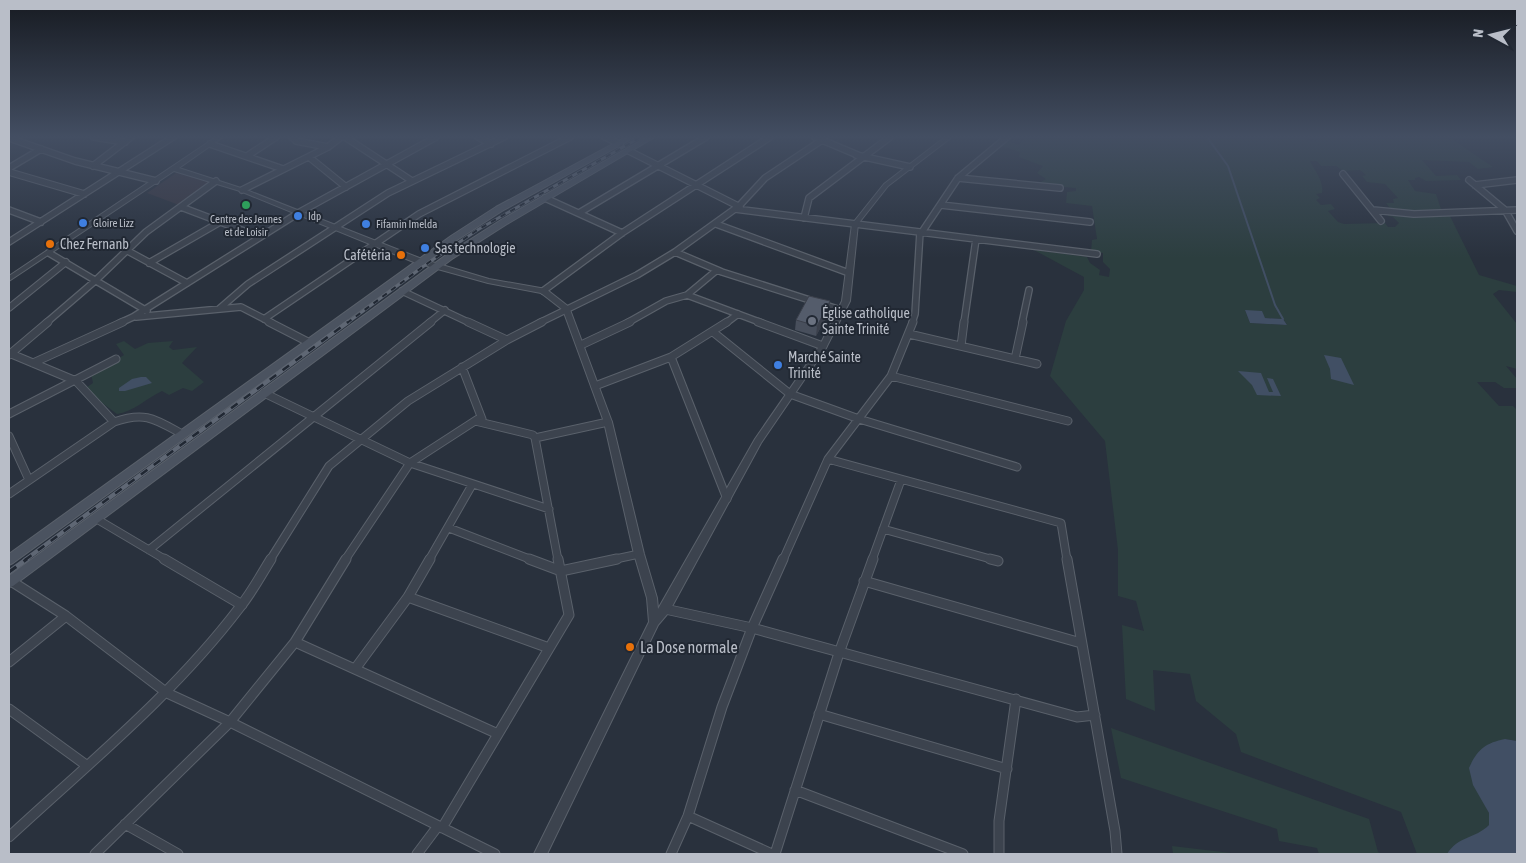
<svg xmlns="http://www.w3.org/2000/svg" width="1526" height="863" viewBox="0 0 1526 863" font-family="'Asap Condensed',sans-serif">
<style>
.medical{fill:#383742}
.green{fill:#2c3e3f;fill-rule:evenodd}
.water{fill:#414f64}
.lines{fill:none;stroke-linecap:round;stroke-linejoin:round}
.stream{stroke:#414f64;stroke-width:2}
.minor-far2-casing{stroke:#5a616b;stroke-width:8}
.minor-far1-casing{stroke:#5a616b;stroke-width:9}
.minor-casing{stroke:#5a616b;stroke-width:11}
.tertiary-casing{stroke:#5a616b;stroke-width:2}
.secondary-casing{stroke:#5a616b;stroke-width:2}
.minor-far2{stroke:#3c434e;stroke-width:5.5}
.minor-far1{stroke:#3c434e;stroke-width:7}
.minor{stroke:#3c434e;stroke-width:9}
.tertiary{fill:#3c434e;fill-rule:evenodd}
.secondary{fill:#4b5360;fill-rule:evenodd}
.rail-far2-casing{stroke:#5f6774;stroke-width:3}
.rail-far1-casing{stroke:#5f6774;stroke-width:4.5}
.rail-casing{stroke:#5f6774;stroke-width:5}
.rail-far2{stroke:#212833;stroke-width:2;stroke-dasharray:5.5;stroke-linecap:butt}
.rail-far1{stroke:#212833;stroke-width:2.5;stroke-dasharray:8;stroke-linecap:butt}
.rail{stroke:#212833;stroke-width:3;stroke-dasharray:9;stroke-linecap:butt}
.wall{fill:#484f5c}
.shaded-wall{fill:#3b404b}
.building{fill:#545c6b;stroke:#3b404b}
.leisure-dot{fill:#2e9e5b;stroke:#212833;stroke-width:2}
.shop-dot{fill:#3f7fe0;stroke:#212833;stroke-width:2}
.food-dot{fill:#e8710a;stroke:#212833;stroke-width:2}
.worship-dot{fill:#6b7280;stroke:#212833;stroke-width:2}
.labels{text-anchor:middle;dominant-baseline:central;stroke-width:4;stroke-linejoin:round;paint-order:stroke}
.far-poi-label{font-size:11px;fill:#b9bec8;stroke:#212833;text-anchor:start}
.poi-label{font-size:14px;fill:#b9bec8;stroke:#212833;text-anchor:start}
.near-poi-label{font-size:16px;fill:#b9bec8;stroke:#212833;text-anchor:start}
</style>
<rect width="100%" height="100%" fill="#29313d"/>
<!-- medical -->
<path class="medical" d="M179,171L211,181L179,205L147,193Z"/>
<!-- green -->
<path class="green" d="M1027,137H1301C1307,142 1317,144 1321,137H1449L1493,167L1478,169L1469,162L1422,160L1436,176L1457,175L1461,180L1426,181L1419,177L1415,178V180H1408L1415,191L1436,194L1442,212L1392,211L1386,203H1394L1393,199L1398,198L1385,184L1367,182L1362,176L1366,175L1360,170L1343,171L1336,166H1321L1317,161H1310C1315,171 1324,181 1322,193L1316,194L1320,198L1316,200L1321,205L1331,204L1335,209L1328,211L1338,222L1344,224L1385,223L1388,227H1395L1399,223L1393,217L1388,216V213L1449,214L1479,275L1517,286V292L1499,290L1493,294L1517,324V369L1506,366L1517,379V388H1504L1495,382H1477L1499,406H1513L1517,410V741L1505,739L1482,799L1489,813V825L1482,832L1447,854H1417L1401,812L1241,752L1236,734L1196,701L1190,674L1153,670L1155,711L1126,699L1122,625L1144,631L1136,601L1118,596V550L1105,441L1050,376L1066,321L1084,290V277L1034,250L1087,257L1090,263L1100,270L1099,275L1109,277L1110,269L1103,262V253L1091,252L1092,240L1097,239L1092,206L1066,203L1067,192L1076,191V188L1036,185L1046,179L1037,173L1043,166L1019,157L1020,152L1001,146L1007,141L1018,145ZM1245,310L1265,318L1283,319L1287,325L1250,323Z
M124,341L135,349L148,343L173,341L169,347L173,350L197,347L182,363L204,382L192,391L183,388L169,395L162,391C147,398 133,412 117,414L93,396L87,387L93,383L91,374L124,355L116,344Z
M1111,728L1369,819L1378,852L1383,854H1319L1317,848L1279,841L1277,829L1121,778Z
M1172,846L1231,853L1235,854H1173Z"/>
<!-- water -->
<path class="water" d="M1245,310L1262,311L1265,318L1283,319L1287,325L1250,323Z
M1324,355L1341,358L1354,385L1331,379L1330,369Z
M1238,371L1261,373L1269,392H1273L1267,378L1273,379L1281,396L1257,395L1252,385Z
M141,377H146L152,383L125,391H119V388L132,379Z
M1505,739L1517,741V854H1447C1458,836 1475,839 1489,825V813L1473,785L1469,768C1477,750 1485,743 1505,739Z"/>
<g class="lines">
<!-- stream -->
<path class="stream" d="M1207,137L1228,166L1275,305L1283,319"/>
<!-- minor-far2 casing -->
<g class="minor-far2-casing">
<path id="minor-far2" d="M94,137L125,142
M292,137L296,141L328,147
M345,137L412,181
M478,137L491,144
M605,137L620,144
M815,137L860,156
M9,138L75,161L156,181
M210,144L283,169
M629,151L740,207
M856,155L910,167
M247,156L276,137
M309,157L346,187
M93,166L131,137
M9,168L41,149
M9,172L84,194
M1343,174L1381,221
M958,178L1060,188
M1469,180L1505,210L1517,231
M1475,185L1517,180
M242,190L328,147L341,137
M545,198L622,233
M941,205L1090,222
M181,207L260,237
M735,209L1097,254
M9,210L41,222
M1373,210L1414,214L1517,210
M579,213L706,137
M804,218L809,198L890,137
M716,224L849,273
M922,232L958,178L1007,137
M9,242L173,137
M126,250L187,283
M675,252L722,272L841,310
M49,253L147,311
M149,263L220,222
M402,291L470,323
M543,291L622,233L770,137
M687,295L762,323
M9,308L66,262
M219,309L248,284L388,193L504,137
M136,317L241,307L272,323
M264,319L419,214L570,137
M46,323L95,281L146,232L216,181
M120,323L133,317L300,212L436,137
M429,323L445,310
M539,323L637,275L675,252L739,206L765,178L822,140
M627,323L666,301L687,295L717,270
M726,323L738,314
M912,323L915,314L920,232
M964,323L976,239
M1022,323L1029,290"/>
</g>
<!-- minor-far1 casing -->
<g class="minor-far1-casing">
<path id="minor-far1" d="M269,322L308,342
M468,322L507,340
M758,322L823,346
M713,332L790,394L859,419L1017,467
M909,334L1037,364
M581,345L630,322
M961,346L964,322
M9,353L76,381L114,422
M9,355L48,322
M671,357L727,499
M1015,359L1023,322
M33,363L123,322
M462,367L482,419
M891,376L1068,421
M595,386L671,357L727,322
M264,393L410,463L549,509
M9,414L116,359
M475,421L533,435L535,438L558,560
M9,436L29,480
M535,438L608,422
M828,459L1061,523L1067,560
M9,494L114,422C145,411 155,419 182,434
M95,518L166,560
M449,528L532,560
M883,529L994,560
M149,550L431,322
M270,560L329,466L408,401L507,340L542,322
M345,560L410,463L481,417
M429,560L472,485
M611,560L639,554
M783,560L828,459L891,376L913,322
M872,560L901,480"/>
</g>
<!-- minor casing -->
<g class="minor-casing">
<path id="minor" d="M164,559L242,605
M529,559L561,571L617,559
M990,559L998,561
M1067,559L1115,831L1117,854
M11,581L66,616L167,693L230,722L495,854
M864,581L1081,643
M408,597L549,648
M665,609L752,628L1077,717L1095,715
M295,642L498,734
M9,662L66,616
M355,669L408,597L430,559
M9,709L86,765
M819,714L1007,769
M795,790L963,854
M688,816L772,854
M125,824L178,854
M442,828L569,615L558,559
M9,837C89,763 174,694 240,607C252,592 261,575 271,559
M95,854L230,722L295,642L346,559
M417,854L438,826
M671,854L688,816L722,707L752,628L783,559
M775,854L839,653L873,559
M999,854V821L1016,699"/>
</g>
<!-- tertiary casing -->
<g class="tertiary-casing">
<path id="tertiary" d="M216,137H223L179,168L244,189L422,259L489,279L546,289L569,307L612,422L644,554L657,598L658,609L755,439L820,345L842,301L852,224L884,184L945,137H952L888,186L858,224L850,301L826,348L761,443L669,612L658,625L547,854H534L649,622L647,598L634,554L604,422L563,310L541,293L488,283L416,263L240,191L174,171L9,281V276Z"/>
</g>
<!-- secondary casing -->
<g class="secondary-casing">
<path id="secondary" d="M626,137H635L502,211L457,240L13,563L9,565V554L451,236L496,207Z
M647,137H655L507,224L452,259L13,586L9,587V576L446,255L501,220Z"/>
</g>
<!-- minor-far2 -->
<use href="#minor-far2" class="minor-far2"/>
<!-- minor-far1 -->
<use href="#minor-far1" class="minor-far1"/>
<!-- minor -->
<use href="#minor" class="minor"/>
<!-- tertiary -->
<use href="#tertiary" class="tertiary"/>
<!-- secondary -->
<use href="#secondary" class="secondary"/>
<!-- rail-far2 casing -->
<g class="rail-far2-casing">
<path id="rail-far2" d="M347,323L428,263L479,229L641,137"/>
</g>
<!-- rail-far1 casing -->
<g class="rail-far1-casing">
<path id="rail-far1" d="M25,560L348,322"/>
</g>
<!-- rail casing -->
<g class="rail-casing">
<path id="rail" d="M9,572L27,559"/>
</g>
<!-- rail-far2 -->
<use href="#rail-far2" class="rail-far2"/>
<!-- rail-far1 -->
<use href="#rail-far1" class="rail-far1"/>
<!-- rail -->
<use href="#rail" class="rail"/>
</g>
<!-- wall -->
<path class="wall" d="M830,301L829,312L816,336L795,330L796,320Z"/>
<!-- shaded-wall -->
<path class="shaded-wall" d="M830,301L829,312L816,336L817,326Z"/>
<!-- building -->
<path class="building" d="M809,296L830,301L817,326L796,320Z"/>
<!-- sky -->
<linearGradient id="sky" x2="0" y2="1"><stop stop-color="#171b22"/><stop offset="0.53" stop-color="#434e62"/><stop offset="1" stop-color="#434e62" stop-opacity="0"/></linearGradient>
<rect width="1526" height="258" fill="url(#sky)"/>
<!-- markers -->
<circle class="leisure-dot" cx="246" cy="205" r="5"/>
<g class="shop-dot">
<circle cx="298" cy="216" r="5"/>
<circle cx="83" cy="223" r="5"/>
<circle cx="366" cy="224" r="5"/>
<circle cx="425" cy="248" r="5"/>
<circle cx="778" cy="365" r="5"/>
</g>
<g class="food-dot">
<circle cx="50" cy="244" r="5"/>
<circle cx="401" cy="255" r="5"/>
<circle cx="630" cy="647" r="5"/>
</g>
<circle class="worship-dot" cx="812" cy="321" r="5"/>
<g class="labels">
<!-- far-poi labels -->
<g class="far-poi-label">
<text x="308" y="216">Idp</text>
<text x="246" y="219" text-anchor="middle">Centre des Jeunes<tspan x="246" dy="13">et de Loisir</tspan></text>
<text x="93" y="223">Gloire Lizz</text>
<text x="376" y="224">Fifamin Imelda</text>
</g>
<!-- poi labels -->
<g class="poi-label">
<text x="60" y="244">Chez Fernanb</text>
<text x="435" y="248">Sas technologie</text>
<text x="391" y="255" text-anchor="end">Cafétéria</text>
<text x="822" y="313">Église catholique<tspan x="822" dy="16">Sainte Trinité</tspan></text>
<text x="788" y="357">Marché Sainte<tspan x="788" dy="16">Trinité</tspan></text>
</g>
<!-- near-poi labels -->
<g class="near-poi-label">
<text x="640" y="647">La Dose normale</text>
</g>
</g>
<!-- border -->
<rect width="1526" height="863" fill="none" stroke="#b9bec8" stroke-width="20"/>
<!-- north arrow -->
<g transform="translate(1491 35) rotate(277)" stroke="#212833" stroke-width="4" paint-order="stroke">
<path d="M0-4L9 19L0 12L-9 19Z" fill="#b9bec8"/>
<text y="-8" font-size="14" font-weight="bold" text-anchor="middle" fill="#b9bec8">N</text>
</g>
</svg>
